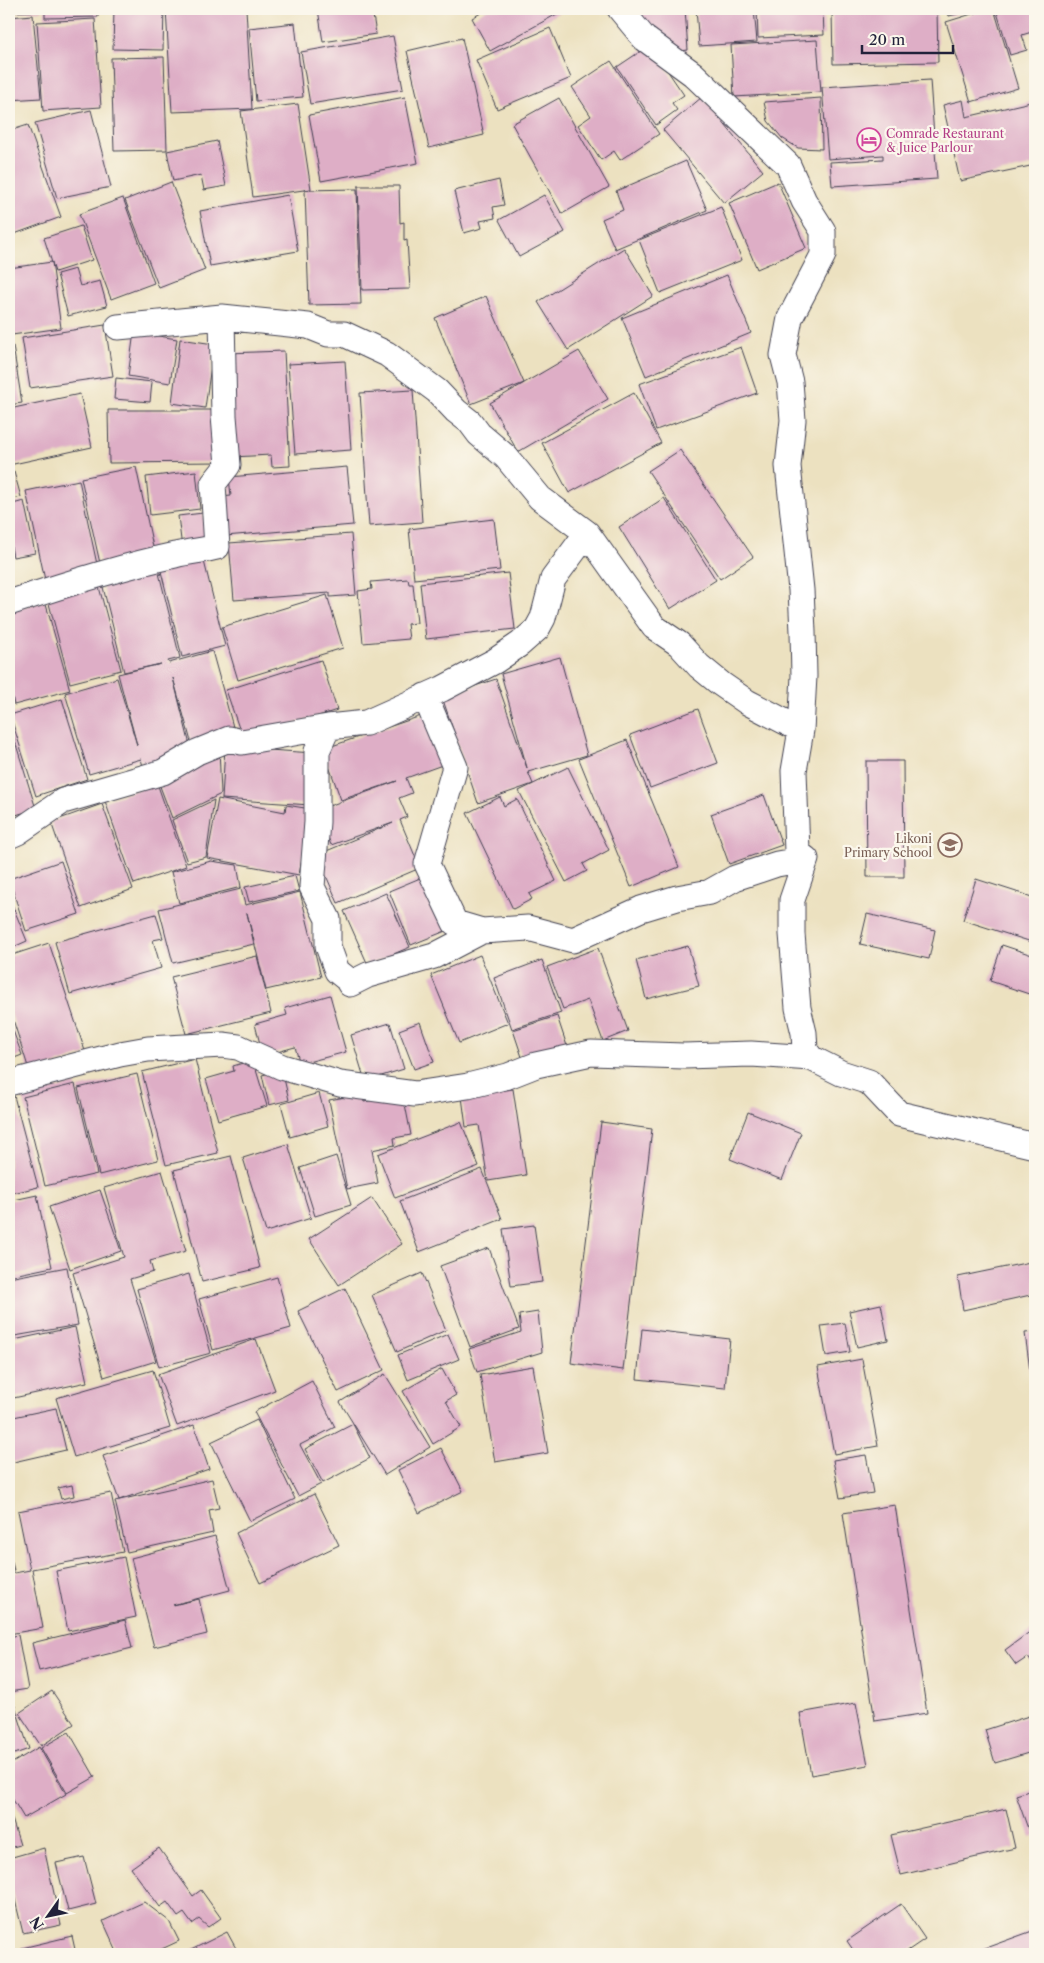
<svg xmlns="http://www.w3.org/2000/svg" width="1044" height="1963" viewBox="0 0 1044 1963" font-family="'Libre Caslon Text',serif">
<style>
.building{fill:#deaec6}
.lines{fill:none;stroke-linecap:round;stroke-linejoin:round}
.street-casing{stroke:#403f4f;stroke-width:27}
.street{stroke:#fff;stroke-width:25}
.labels{text-anchor:middle;dominant-baseline:central;stroke-width:4.5;stroke-linejoin:round;paint-order:stroke}
.hotel-label{font-size:12px;fill:#b23c85;stroke:#fbf7ec;text-anchor:start}
.education-label{font-size:12px;fill:#785e54;stroke:#fbf7ec;text-anchor:end}
</style>
<rect width="100%" height="100%" fill="#fbf7ec"/>
<filter id="ink" filterUnits="userSpaceOnUse"><feTurbulence type="fractalNoise" baseFrequency=".02" numOctaves="2"/><feDisplacementMap in="SourceGraphic" scale="10" xChannelSelector="R" yChannelSelector="G"/><feConvolveMatrix kernelMatrix="1 2 1 2 8 2 1 2 1" color-interpolation-filters="sRGB"/></filter>
<filter id="wash" filterUnits="userSpaceOnUse"><feTurbulence type="fractalNoise" baseFrequency=".0096" numOctaves="4" result="noise"/><feDisplacementMap in="SourceGraphic" scale="20" xChannelSelector="R" yChannelSelector="G"/><feGaussianBlur stdDeviation="1.12" result="paint"/><feColorMatrix in="noise" values="0 0 0 0 0 0 0 0 0 0 0 0 0 0 0 0 0 1.4 0 .05"/><feComposite in="paint" operator="in"/></filter>
<g filter="url(#wash)">
<rect width="100%" height="100%" fill="#ece1c0"/>
<g id="blocks">
<!-- building -->
<path class="building" d="M9,9H42V11L9,12Z
M45,9H98V17L45,18Z
M114,9H164L163,50L113,49Z
M166,9H246L252,109L172,112Z
M318,9H372L376,34L323,42Z
M488,9H566L490,51L472,18Z
M633,9H685L688,50L674,52Z
M696,9H754L757,42L699,46Z
M757,9H823L824,35L758,38Z
M937,9L938,62L833,64L832,11Z
M947,9H977L949,16Z
M988,9H994L1018,88L971,102L946,22Z
M996,9H1035V31L1022,35L1027,50L1010,55Z
M33,15L41,98L9,100V17Z
M95,19L101,107L43,111L37,22Z
M295,23L303,97L256,101L249,28Z
M550,28L571,78L497,109L476,60Z
M393,36L403,89L310,104L301,52Z
M462,38L484,135L429,148L407,51Z
M817,40L821,92L734,97L731,45Z
M650,45L684,95L672,103L677,110L656,125L617,67Z
M164,57L167,150L114,151L111,58Z
M611,61L659,134L620,160L614,151L601,160L578,125L591,116L572,87Z
M930,80L937,179L832,186L830,162L883,159V155L828,159L822,87Z
M405,97L418,163L321,181L309,115Z
M702,97L763,171L724,203L663,130Z
M559,98L609,187L562,214L512,124Z
M821,98L822,149L798,148L782,138L768,121L764,102Z
M963,100L966,117L1035,101V165L960,181L943,105Z
M298,104L311,189L253,197L241,111Z
M91,110L111,187L57,198L35,123Z
M28,125L61,217L9,236V131Z
M217,141L226,186L204,190L201,175L173,181L167,151Z
M686,161L707,210L615,249L602,219L623,210L616,191Z
M499,180L504,205L493,207L495,218L480,221L482,228L464,233L454,191Z
M171,182L205,270L159,288L125,200Z
M778,182L806,248L757,269L729,203Z
M358,186H399L400,223L404,222V241L407,240L410,289L362,290Z
M357,189L361,304L309,305L305,190Z
M288,195L298,251L210,266L200,211Z
M544,195L565,232L519,257L499,220Z
M123,198L154,283L111,299L79,214Z
M721,207L742,260L660,293L639,240Z
M81,226L92,260L55,272L44,238Z
M624,248L653,296L568,350L538,302Z
M52,262L61,328L12,335L9,316V268Z
M75,269L80,286L100,281L107,306L68,316L57,274Z
M727,275L751,333L646,376L622,318Z
M486,296L524,383L471,404L435,318Z
M105,325L113,376L30,388L22,338Z
M134,332L177,339L170,383L128,376Z
M180,339L214,344L205,408L172,403Z
M13,346L22,403L9,405V347Z
M741,347L757,393L656,430L639,384Z
M284,351L290,466L272,467L271,455L232,457L227,353Z
M579,351L608,399L518,452L490,403Z
M345,361L351,450L295,454L288,364Z
M116,378L152,382L150,402L114,399Z
M413,390L422,522L369,526L360,393Z
M634,393L661,443L569,493L542,443Z
M80,394L92,447L9,465V409Z
M108,410H220V462L109,463Z
M680,450L753,557L720,579L648,471Z
M136,467L155,556L101,568L81,478Z
M347,467L353,525L225,536L221,497L231,496L229,477Z
M196,471L200,509L150,515L146,477Z
M14,472L21,497L9,500V473Z
M79,480L98,569L45,580L26,491Z
M664,498L716,580L670,609L619,527Z
M24,501L35,553L13,557L9,536V505Z
M203,513L207,545L182,548L178,516Z
M494,519L500,570L414,579L409,529Z
M351,534L356,595L330,597V593L234,600L229,543Z
M202,553L225,646L182,657L159,563Z
M157,565L180,658L168,661L169,663L212,651L235,734L192,745L173,678L192,753L144,770L141,759L89,774L65,693L117,678L137,745L118,674L161,664L124,672L101,579Z
M508,573L515,629L426,639L420,583Z
M408,579L409,584H413L417,623L407,624L409,639L363,643L358,591L372,589L371,582Z
M98,583L121,670L70,683L47,596Z
M327,595L343,648L238,680L222,627Z
M45,601L70,690L14,705L9,681V611Z
M560,657L587,755L528,772L533,784L478,803L442,697L496,679L527,768L501,674Z
M321,660L337,710L243,740L226,690Z
M62,699L87,779L36,796L10,715Z
M698,709L718,763L650,788L630,735Z
M427,714L445,764L406,778L412,793L399,798L407,817L400,820L420,868L338,903L317,855L393,823L331,845L318,810L397,781L341,800L323,749Z
M9,722L36,809L9,817Z
M627,740L679,867L631,887L579,759Z
M225,747L313,753L310,805L222,799Z
M219,748L221,794L172,818L158,781Z
M866,761H903L904,877H867Z
M568,767L609,850L583,864L587,871L566,882L519,791Z
M157,783L186,866L134,884L105,801Z
M764,795L782,845L729,864L711,814Z
M500,797L504,806L517,799L556,881L529,894L532,899L513,909L467,813Z
M218,799L285,812L286,805L311,809L299,875L207,858Z
M214,800L206,857L187,862L172,820Z
M102,804L133,889L81,908L51,822Z
M61,861L79,914L26,931L9,879Z
M211,861L237,865L241,887L179,903L171,872Z
M295,876L299,891L249,902L245,887Z
M425,876L448,930L411,945L389,891Z
M976,879L1035,898V943L963,920Z
M241,889L245,905L300,892L321,977L266,990L247,913L254,944L173,963L159,909Z
M386,893L410,947L368,965L344,911Z
M9,897L27,941L9,949Z
M156,914L163,938L153,940L161,968L70,994L55,942Z
M867,914L935,930L929,959L860,944Z
M49,943L86,1054L30,1073L9,1007V956Z
M1002,945L1035,956V996L990,981Z
M688,946L699,986L646,999L636,960Z
M598,948L628,1031L603,1041L588,1000L563,1009L547,967Z
M480,955L508,1023L459,1043L431,975Z
M257,956L271,1013L186,1034L171,977Z
M542,960L561,1013L512,1029L494,978Z
M330,995L346,1052L300,1064L295,1047L263,1056L255,1024L287,1015L285,1008Z
M557,1016L568,1049L524,1063L513,1030Z
M9,1020L22,1055L9,1060Z
M420,1022L434,1062L414,1069L399,1030Z
M390,1023L404,1069L365,1081L351,1035Z
M195,1059L218,1153L166,1165L142,1072Z
M253,1060L267,1106L218,1120L206,1079L234,1071L233,1066Z
M282,1070L289,1100L269,1105L262,1075Z
M137,1074L158,1160L99,1175L78,1088Z
M75,1084L97,1174L45,1186L23,1097Z
M513,1089L526,1175L488,1181L479,1125L466,1127L462,1097Z
M319,1093L328,1126L290,1137L281,1104Z
M362,1094L364,1102L403,1094L411,1135L394,1138L395,1145L372,1150L378,1183L347,1189L329,1100Z
M14,1096L38,1187L9,1194V1098Z
M748,1112L801,1133L782,1180L730,1159Z
M461,1122L479,1166L395,1198L378,1154Z
M601,1122L652,1129L623,1370L571,1363Z
M288,1144L311,1218L266,1232L243,1158Z
M231,1156L260,1268L202,1282L174,1170Z
M336,1156L351,1205L315,1216L300,1168Z
M482,1169L502,1219L419,1252L400,1201Z
M162,1171L186,1251L150,1261L153,1272L130,1279L156,1361L104,1377L73,1273L124,1257L104,1188Z
M100,1190L121,1251L70,1269L49,1207Z
M37,1195L52,1267L9,1276V1201Z
M372,1198L402,1244L339,1285L309,1239Z
M534,1225L542,1282L511,1286L503,1229Z
M489,1248L519,1329L470,1347L440,1266Z
M1035,1261V1294L963,1310L958,1277Z
M67,1267L78,1325L9,1337V1278Z
M422,1273L446,1330L397,1352L372,1295Z
M189,1274L211,1353L159,1367L137,1289Z
M277,1277L291,1328L213,1350L199,1299Z
M345,1288L384,1370L338,1392L298,1311Z
M881,1304L888,1340L857,1347L849,1311Z
M538,1312L542,1352L477,1372L469,1349L521,1332L519,1315Z
M845,1323L850,1352L826,1356L821,1326Z
M75,1327L87,1382L9,1399V1341Z
M642,1329L730,1339L725,1388L637,1379Z
M1035,1332V1401H1034L1025,1333Z
M448,1334L459,1359L408,1380L398,1355Z
M256,1339L275,1390L177,1426L158,1374Z
M862,1359L878,1446L834,1454L818,1367Z
M533,1366L548,1453L495,1462L480,1375Z
M442,1369L456,1395L446,1401L461,1427L433,1444L403,1391Z
M153,1370L170,1428L74,1457L56,1398Z
M385,1374L430,1447L385,1475L340,1402Z
M312,1381L335,1427L300,1445L321,1484L298,1496L254,1412Z
M56,1408L66,1450L9,1463V1418Z
M257,1420L295,1499L250,1521L211,1442Z
M353,1424L370,1458L323,1483L305,1449Z
M194,1425L209,1469L119,1500L103,1456Z
M441,1448L463,1491L419,1513L398,1470Z
M866,1455L873,1493L840,1498L833,1460Z
M212,1479L219,1508L209,1510L213,1533L127,1552L115,1501Z
M72,1485L74,1496L61,1499L58,1488Z
M111,1493L123,1552L32,1569L43,1628L9,1634V1574L30,1570L18,1511Z
M314,1494L339,1545L260,1583L236,1533Z
M895,1505L927,1713L875,1721L843,1513Z
M215,1536L230,1590L173,1605L199,1599L207,1634L154,1647L131,1558Z
M9,1551L14,1570L9,1571Z
M124,1557L136,1617L68,1631L56,1571Z
M125,1620L132,1648L39,1671L32,1643Z
M1035,1628V1668L1028,1657L1016,1665L1005,1650Z
M18,1635L28,1689L9,1692V1637Z
M52,1691L74,1724L41,1746L19,1713Z
M856,1703L868,1765L811,1775L800,1713Z
M15,1706L29,1749L9,1756V1708Z
M1035,1714V1751L995,1763L985,1730Z
M69,1732L95,1777L67,1793L41,1748Z
M39,1747L66,1794L24,1818L9,1793V1765Z
M1035,1789V1836L1031,1837L1016,1795Z
M9,1809L20,1845L9,1848Z
M1006,1809L1015,1848L901,1875L891,1835Z
M44,1848L61,1925L23,1933L9,1875V1858Z
M159,1848L193,1896L201,1890L221,1918L208,1927L199,1919L192,1924L184,1913L178,1917L167,1902L160,1907L131,1868Z
M84,1857L96,1904L68,1911L56,1863Z
M144,1902L169,1921L179,1941L151,1954H118L103,1921Z
M901,1904L925,1939L903,1954H856L847,1941Z
M1035,1930V1954H969Z
M227,1932L239,1954H183Z
M72,1936L76,1954H24L22,1948Z"/>
</g>
</g>
<g filter="url(#ink)">
<use href="#blocks" fill-opacity="0" stroke="#403f4f" stroke-width="1"/>
<g class="lines">
<!-- street casing -->
<g class="street-casing">
<path id="street" d="M620,9L644,38L693,74L788,165L804,201L823,231V255L790,318L783,355L790,382L793,420L788,466L801,590L803,632L804,676L801,730L794,771L797,852L806,859L792,900V934L798,1008L804,1033L805,1050L811,1058
M118,327L222,317L308,326L328,334H344L387,354L437,391L456,411L470,422L479,434L506,457L540,498L587,533L654,627L679,644L699,666L721,684L747,702L801,730
M9,603C63,585 119,567 175,555C190,551 202,551 217,547L213,484L228,465L224,416L222,317
M425,696L455,767L427,864L455,923L482,931
M328,727L317,751V822L312,887L328,919V946L337,971L347,979L350,984L368,975L434,956L482,931L528,928L573,940L641,909L677,898L710,892L735,878L777,864L806,859
M9,836L18,832L63,801L163,772L197,752L229,739L242,742L328,727L366,723L442,689L495,661L520,644L537,629L543,618L553,579L587,533
M9,1083L120,1054L148,1049L223,1045L238,1047L282,1067L340,1084L415,1094L468,1086L508,1076L536,1065L591,1053L684,1056L751,1054L811,1058L841,1073L869,1082L899,1114L1035,1146"/>
</g>
<!-- street -->
<use href="#street" class="street"/>
</g>
</g>
<!-- icons -->
<defs>
<g id="hotel-ring" transform="scale(1.25)"><circle r="9.5" fill="#fbf7ec" stroke="#d1479c" stroke-width="1.5"/><path d="M-6-4.5h1.5V1H6V5H4.5V3h-9V5H-6ZM-4 0a1.8 1.8 0 1 1 3.6 0ZM.5 0V-2.5h3Q6-2.5 6 0Z" fill="#d1479c"/></g>
<g id="school-ring" transform="scale(1.25)"><circle r="9.5" fill="#fbf7ec" stroke="#8d6e63" stroke-width="1.5"/><path d="M0-5L7-2L0 1L-7-2ZM-4 1L0 2.5L4 1V4Q0 6-4 4Z" fill="#8d6e63"/></g>
</defs>
<g fill-rule="evenodd">
<use href="#hotel-ring" x="869" y="140"/>
<use href="#school-ring" x="950" y="845"/>
</g>
<g class="labels">
<!-- hotel labels -->
<g class="hotel-label">
<text x="886" y="133">Comrade Restaurant<tspan x="886" dy="14">&amp; Juice Parlour</tspan></text>
</g>
<!-- education labels -->
<g class="education-label">
<text x="932" y="838">Likoni<tspan x="932" dy="14">Primary School</tspan></text>
</g>
</g>
<!-- margin -->
<rect width="1044" height="1963" fill="none" stroke="#fbf7ec" stroke-width="30"/>
<!-- north arrow -->
<g transform="translate(48 1916) rotate(237)" stroke="#fbf7ec" stroke-width="4" paint-order="stroke">
<path d="M0-4L9 19L0 12L-9 19Z" fill="#22223b"/>
<text y="-8" font-size="14" font-weight="bold" text-anchor="middle" fill="#22223b">N</text>
</g>
<!-- scale -->
<path d="M862 45v8h91v-8" fill="none" stroke="#22223b" stroke-width="2.5"/>
<text x="869" y="45" font-size="15" fill="#22223b" stroke="#fbf7ec" stroke-width="4" paint-order="stroke">20 m</text>
</svg>
